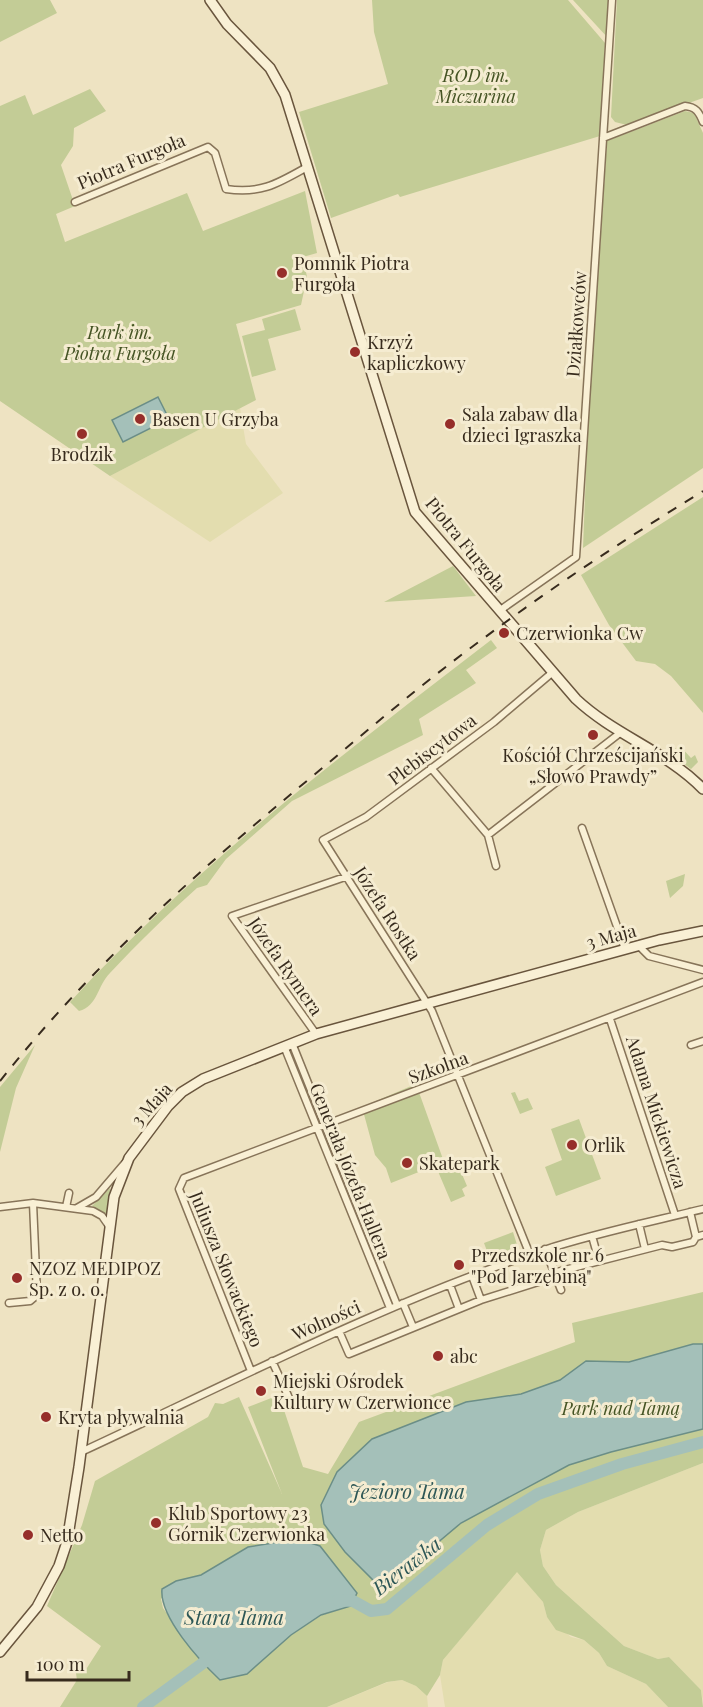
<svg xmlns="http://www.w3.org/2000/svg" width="703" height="1707" viewBox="0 0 703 1707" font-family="'Playfair Display',serif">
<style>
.farmland{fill:#e3ddaf}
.green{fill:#c3cc96;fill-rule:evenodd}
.water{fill:#a4c0b9;stroke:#6b8e87;stroke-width:1.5}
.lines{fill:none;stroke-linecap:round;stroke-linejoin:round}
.river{stroke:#a4c0b9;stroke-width:12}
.street-casing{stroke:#877459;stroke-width:9}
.secondary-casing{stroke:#69553d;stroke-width:12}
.street{stroke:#f9f0d5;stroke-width:6}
.secondary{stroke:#f9f0d5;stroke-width:9}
.rail{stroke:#372b1d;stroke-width:2;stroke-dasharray:10 10;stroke-linecap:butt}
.poi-dot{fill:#962e2a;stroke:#f5ecd1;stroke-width:2}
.labels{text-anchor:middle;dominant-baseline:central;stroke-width:6;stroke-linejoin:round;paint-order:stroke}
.park-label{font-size:18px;font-style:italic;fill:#455424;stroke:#f5ecd1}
.street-label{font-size:18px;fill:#372b1d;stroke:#f5ecd1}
.poi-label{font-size:18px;fill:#372b1d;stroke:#f5ecd1;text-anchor:start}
.water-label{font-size:20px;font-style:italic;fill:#2d5756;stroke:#f5ecd1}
</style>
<rect width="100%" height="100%" fill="#eee3c2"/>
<!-- farmland -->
<path class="farmland" d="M240,408L246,444L283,493L210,542L110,476Z
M703,1463V1702L701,1690L669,1657L658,1659L624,1646L556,1585L543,1566L540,1550L546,1530L578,1512Z
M517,1571L543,1602L547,1617L571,1637L584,1640L599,1653L607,1666L646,1684L668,1707H445L440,1675L443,1660Z
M402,1680L416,1686L427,1696L428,1707H327L388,1682Z"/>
<!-- green -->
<path class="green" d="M0,0H50L57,13L0,42Z
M372,0H568L605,43L600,136L400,197L398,194L331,218L299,112L388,84L374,32Z
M573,0H610L608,38Z
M617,0H703V98L627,125L615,122L611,117Z
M90,89L106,111L74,128L73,146L61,165L75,206L56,214L65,242L187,193L203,231L305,191L317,253L303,257L307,277L301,305L236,324L256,400L110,476L0,401V106L25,95L33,115Z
M685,111L694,113L703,133V468L583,548L587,446L607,141Z
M295,309L301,330L268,339L276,370L252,377L242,336L265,330L262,319Z
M703,497V713L671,676L655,664L636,661L609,625L581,575Z
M453,566L476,596L384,602Z
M491,640L497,648L466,670L476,683L419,719L423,735L292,801L226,859L207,885L197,888C167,915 137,944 110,973C97,986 98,1006 79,1011L70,1002C196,866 344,753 491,640Z
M680,746L691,758L695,755L698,762L691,769L672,755L675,748L677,750Z
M685,874L683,886L670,898L666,881Z
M35,1045L16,1088L0,1152V1087Z
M291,1053L294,1054L320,1124L318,1123Z
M416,1084L444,1162L391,1183L386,1168L375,1155L362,1107Z
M515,1092L519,1101L528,1098L533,1109L520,1114L511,1093Z
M579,1119L601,1179L556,1196L545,1167L562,1160L551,1129Z
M324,1130L349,1193L348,1194L322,1132Z
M451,1163L453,1169L459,1167L467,1186L462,1189L465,1196L451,1202L437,1169Z
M110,1188V1190L107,1214L92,1206Z
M352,1198L392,1300L391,1301L349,1199Z
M513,1232L518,1248L490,1259L484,1243Z
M703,1292V1463L578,1512L546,1530L540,1550L543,1566L556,1585L624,1646L658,1659L669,1657L701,1690L703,1707H668L646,1684L607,1666L599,1653L584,1640L556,1630L547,1617L543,1602L517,1572L443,1660L440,1675L427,1696L416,1686L402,1680L387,1682L327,1707H60L77,1680L74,1660L85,1671L101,1646L47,1606L82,1525L95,1481L208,1417L215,1403L223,1404L239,1397L282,1494L248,1407L279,1395L303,1467L328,1474L359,1422L575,1342L572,1323ZM248,1547L344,1608L322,1615L291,1635L247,1674L202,1663L163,1608L161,1599L176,1581L201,1575Z"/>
<!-- water -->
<path class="water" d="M158,397L169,419L123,442L112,420Z
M693,1344H703V1429L611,1452L569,1465L461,1523L385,1587L377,1584L345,1552L324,1524L321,1505L337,1472L372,1439L466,1402L521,1394L560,1380L586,1361L629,1362Z
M298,1539L320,1546L357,1593L351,1606L321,1615L291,1635L247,1674L220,1680C200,1661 159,1617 162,1589L176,1581L201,1575L248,1547Z"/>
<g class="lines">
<!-- river -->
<path class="river" d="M338,1600L353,1601L371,1611L387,1609L487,1525L538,1494L622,1464L703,1442
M143,1707L214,1655"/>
<!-- street casing -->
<g class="street-casing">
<path id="street" d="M603,138L685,106C696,107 699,112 703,122
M75,202L208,147L215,153L226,189C261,194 277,184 307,167
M499,611L576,557L612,0
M431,768L488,835L620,733
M582,828L625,949
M488,835L496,866
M639,946L649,956L703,970
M610,1019L675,1215
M316,1034L232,916L345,877
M292,1043L397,1305
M691,1045L703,1041
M284,1046L390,1308
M0,1207L33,1203L93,1211L102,1216L109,1226
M66,1207L69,1193
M77,1208L96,1197L125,1163
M690,1212L696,1237
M639,1224L645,1249
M592,1236L599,1261
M545,1249L561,1290
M530,1255L432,1011L323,840L366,817L494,722L553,672
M553,1273L662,1245L672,1247L693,1242L696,1237L703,1235
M472,1276L481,1300
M450,1285L459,1309
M9,1303L30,1301L37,1295L33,1203
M403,1303L413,1327
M339,1331L349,1354L481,1300L554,1277
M272,1361L290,1400
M251,1371L179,1189L184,1178L703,982
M81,1452C234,1381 384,1303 544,1250C596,1233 650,1222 703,1209"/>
</g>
<!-- secondary casing -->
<g class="secondary-casing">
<path id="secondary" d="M210,0L227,24L270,68L285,95L415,512L576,699C614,735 666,751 703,789
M0,1652L37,1607L59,1566L67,1542L79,1467L114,1197L129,1158L168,1106L182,1092L203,1079L316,1034L659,940L703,931"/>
</g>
<!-- street -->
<use href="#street" class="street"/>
<!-- secondary -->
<use href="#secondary" class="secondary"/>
<!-- rail -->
<path class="rail" d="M0,1081C94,963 199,870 314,775C369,729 423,683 480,641C552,587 627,538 703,491"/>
</g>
<!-- markers -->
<g class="poi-dot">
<circle cx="282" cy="273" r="6"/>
<circle cx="355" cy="352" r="6"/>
<circle cx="140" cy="419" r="6"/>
<circle cx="450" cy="424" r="6"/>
<circle cx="82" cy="434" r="6"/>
<circle cx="504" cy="633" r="6"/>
<circle cx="593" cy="735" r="6"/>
<circle cx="572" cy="1145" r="6"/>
<circle cx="407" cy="1163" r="6"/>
<circle cx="459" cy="1265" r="6"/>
<circle cx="17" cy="1278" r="6"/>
<circle cx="438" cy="1356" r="6"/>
<circle cx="261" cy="1391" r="6"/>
<circle cx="46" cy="1417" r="6"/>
<circle cx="156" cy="1523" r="6"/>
<circle cx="28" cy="1535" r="6"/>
</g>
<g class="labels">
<!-- park labels -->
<g class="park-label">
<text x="476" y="75">ROD im.<tspan x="476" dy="21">Miczurina</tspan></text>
<text x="120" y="332">Park im.<tspan x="120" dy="21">Piotra Furgoła</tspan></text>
<text x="621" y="1408">Park nad Tamą</text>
</g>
<!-- street labels -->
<g class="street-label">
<text transform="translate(131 161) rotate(-23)">Piotra Furgoła</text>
<text transform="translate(576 324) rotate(-86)">Działkowców</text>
<text transform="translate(466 544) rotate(51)">Piotra Furgoła</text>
<text transform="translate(432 749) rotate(-37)">Plebiscytowa</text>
<text transform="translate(388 913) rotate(57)">Józefa Rostka</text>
<text transform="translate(611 936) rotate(-15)">3 Maja</text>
<text transform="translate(286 966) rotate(55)">Józefa Rymera</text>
<text transform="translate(438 1067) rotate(-20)">Szkolna</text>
<text transform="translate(151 1104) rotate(-48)">3 Maja</text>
<text transform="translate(657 1112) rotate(72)">Adama Mickiewicza</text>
<text transform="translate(351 1171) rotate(68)">Generała Józefa Hallera</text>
<text transform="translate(227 1269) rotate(68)">Juliusza Słowackiego</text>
<text transform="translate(326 1320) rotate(-24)">Wolności</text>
</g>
<!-- poi labels -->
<g class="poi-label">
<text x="294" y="263">Pomnik Piotra<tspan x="294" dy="21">Furgoła</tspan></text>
<text x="367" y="342">Krzyż<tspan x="367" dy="21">kapliczkowy</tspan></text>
<text x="462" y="414">Sala zabaw dla<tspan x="462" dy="21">dzieci Igraszka</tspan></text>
<text x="152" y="419">Basen U Grzyba</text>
<text x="82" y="454" text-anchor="middle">Brodzik</text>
<text x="516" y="633">Czerwionka Cw</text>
<text x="593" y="755" text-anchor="middle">Kościół Chrześcijański<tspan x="593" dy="21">„Słowo Prawdy”</tspan></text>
<text x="584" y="1145">Orlik</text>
<text x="419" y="1163">Skatepark</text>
<text x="471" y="1255">Przedszkole nr 6<tspan x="471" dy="21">"Pod Jarzębiną"</tspan></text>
<text x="29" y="1268">NZOZ MEDIPOZ<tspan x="29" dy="21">Sp. z o. o.</tspan></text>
<text x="450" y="1356">abc</text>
<text x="273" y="1381">Miejski Ośrodek<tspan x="273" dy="21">Kultury w Czerwionce</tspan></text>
<text x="58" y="1417">Kryta pływalnia</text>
<text x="168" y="1513">Klub Sportowy 23<tspan x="168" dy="21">Górnik Czerwionka</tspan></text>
<text x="40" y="1535">Netto</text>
</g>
<!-- water labels -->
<g class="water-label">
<text x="407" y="1490">Jezioro Tama</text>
<text transform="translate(406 1565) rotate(-38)">Bierawka</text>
<text x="234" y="1616">Stara Tama</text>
</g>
</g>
<!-- scale -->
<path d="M27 1671v9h102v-9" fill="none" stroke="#372b1d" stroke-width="3"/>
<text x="36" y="1671" font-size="18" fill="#372b1d" stroke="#f5ecd1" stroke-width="4.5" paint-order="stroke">100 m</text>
</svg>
